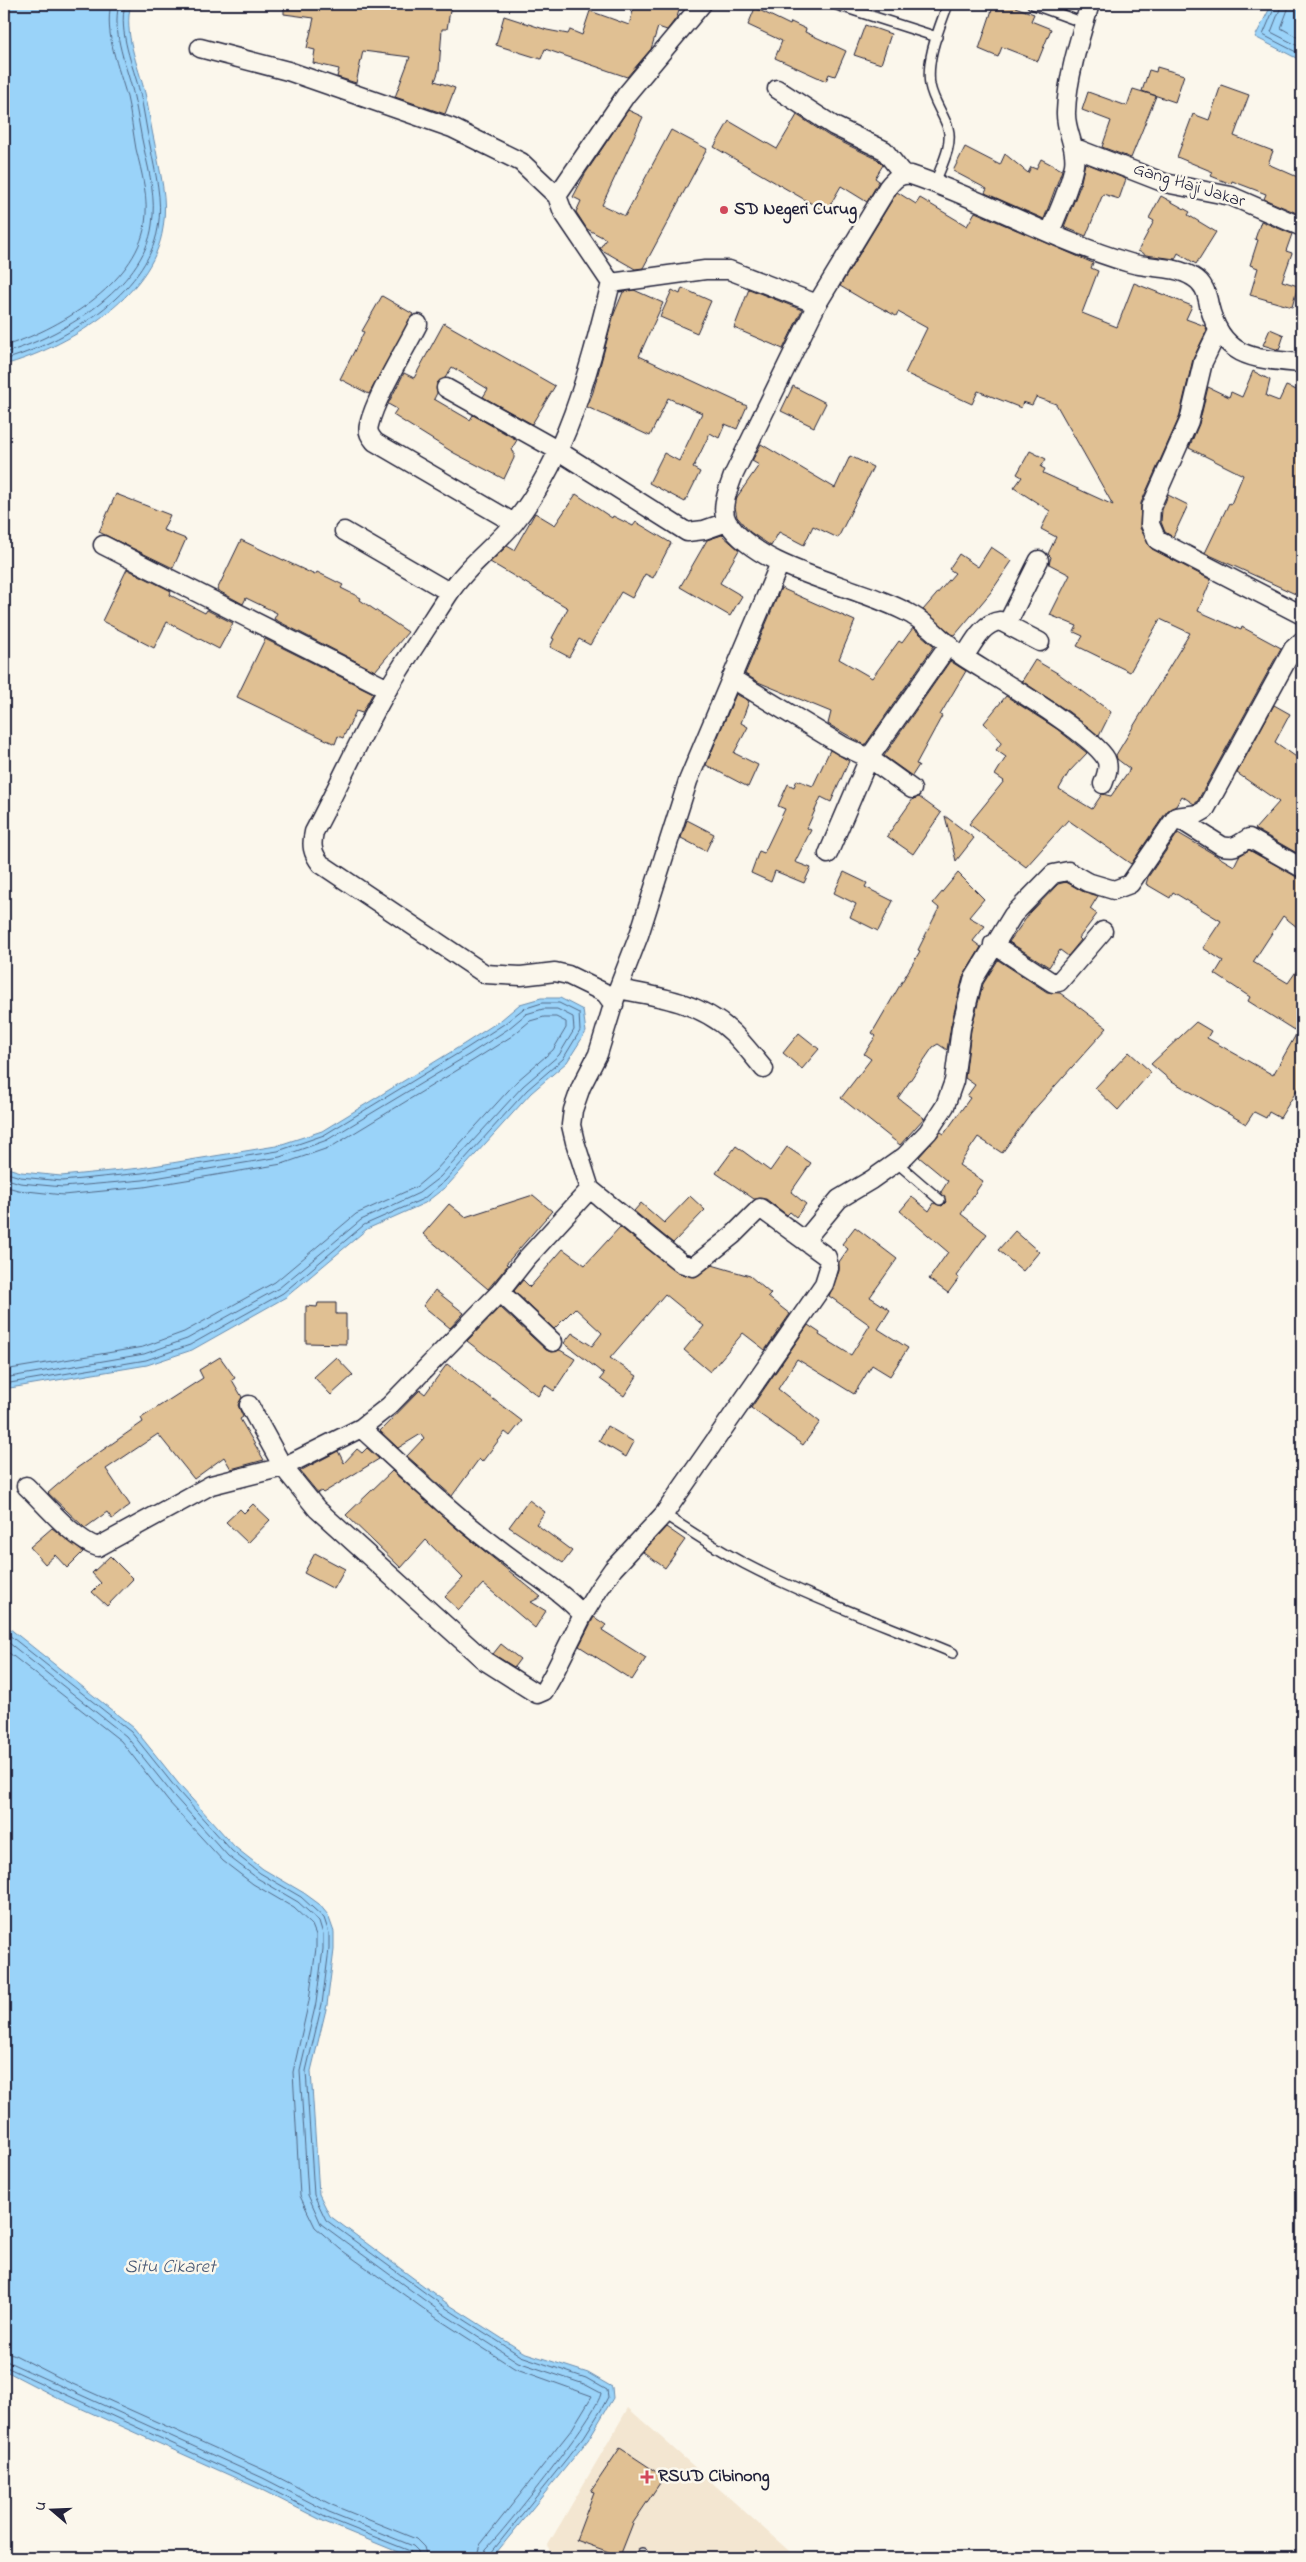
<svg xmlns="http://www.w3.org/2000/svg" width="1306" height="2562" viewBox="0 0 1306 2562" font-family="'Indie Flower',sans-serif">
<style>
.built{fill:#f3e6d1}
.water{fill:#9ad3f9;stroke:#6a8cad}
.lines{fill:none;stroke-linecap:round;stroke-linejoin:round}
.shore{stroke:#526987;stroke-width:1}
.building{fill:#e0c093;stroke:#22223b}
.service-casing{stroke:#22223b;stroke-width:12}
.minor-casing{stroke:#22223b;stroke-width:21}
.service{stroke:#fbf7ec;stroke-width:9}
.minor{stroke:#fbf7ec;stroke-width:18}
.poi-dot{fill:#d1495b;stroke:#fbf7ec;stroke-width:2}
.labels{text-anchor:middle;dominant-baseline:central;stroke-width:5;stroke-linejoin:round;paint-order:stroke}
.street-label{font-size:18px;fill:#22223b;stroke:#fbf7ec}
.poi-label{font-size:18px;font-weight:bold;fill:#22223b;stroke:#fbf7ec;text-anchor:start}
.water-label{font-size:19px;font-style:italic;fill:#465774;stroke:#fbf7ec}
</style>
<rect width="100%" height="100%" fill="#fbf7ec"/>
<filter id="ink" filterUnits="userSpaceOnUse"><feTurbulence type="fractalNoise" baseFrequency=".02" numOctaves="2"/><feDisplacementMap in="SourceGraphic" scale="10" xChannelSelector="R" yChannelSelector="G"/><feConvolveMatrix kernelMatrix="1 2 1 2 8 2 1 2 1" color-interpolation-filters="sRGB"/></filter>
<g filter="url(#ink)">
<!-- built -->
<path class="built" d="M628,2408L797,2558H551L548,2545Z"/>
<!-- water -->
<path class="water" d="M4,4H131C123,33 138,65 145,93C149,110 151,128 155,145C160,173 168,199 163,228C153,298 65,348 4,365Z
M1272,4H1302V61L1255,37Z
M541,998H560L583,1010L586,1032L567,1062L531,1093L448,1185L425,1203L367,1229L286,1297L192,1350L147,1365L4,1389V1167L21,1172L61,1176L141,1168L276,1146L322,1131L464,1044L501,1020L520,1004Z
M4,1624L134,1728L182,1788L235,1847L263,1869L304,1893L319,1904L328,1915L334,1932V1950L327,2005L311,2071L319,2194L330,2216L448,2304L523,2352L588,2373L612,2387L613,2398L588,2440L492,2558L410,2557L325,2522L258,2488L58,2398L4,2370Z"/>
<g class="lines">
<!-- shore -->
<path class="shore" d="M1276,4L1263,35L1302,55
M1282,4L1271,32L1302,48
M1290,4L1281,28L1302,40
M4,346C56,331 136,284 145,224C149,198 142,174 136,149C133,132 131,114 127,97C119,68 104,34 111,4
M4,353C59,338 144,288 152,225C156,198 150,175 144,149C140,132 138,114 134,97C128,68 111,34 119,4
M4,360C63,343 147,294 158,228C163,199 155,173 150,145C146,128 144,110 140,93C133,65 118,33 125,4
M4,1172L20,1177L62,1181L142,1173L278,1151L324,1135L467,1048L504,1024L523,1009L542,1003H559L579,1013L580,1031L563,1059L527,1090L445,1181L423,1199L364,1225L283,1293L190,1345L146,1360L4,1384
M4,1178L20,1183L63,1187L143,1180L280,1157L327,1140L470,1054L508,1029L526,1014L543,1009H557L573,1017L574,1030L559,1055L523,1086L440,1177L419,1193L361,1220L279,1288L187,1339L144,1354L4,1378
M4,1186L18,1190L63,1195L144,1187L282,1164L331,1147L474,1060L512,1036L530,1021L544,1017H556L566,1022V1028L553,1050L517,1081L435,1171L416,1187L356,1214L275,1282L184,1332L143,1347L4,1370
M4,1631L131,1732L179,1792L232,1851L260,1873L301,1897L324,1918L329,1933V1949L322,2004L306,2071L314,2195L326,2220L446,2308L521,2356L586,2378L607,2390L608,2397L601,2410L584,2437L491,2553L490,2558
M4,1639L126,1736L174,1796L228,1856L257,1878L298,1902L319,1921L323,1934V1949L316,2003L300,2071L308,2195L321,2224L442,2313L518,2362L584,2384L601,2393C599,2412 504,2531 486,2549L483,2558
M4,1649L121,1741L168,1801L223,1861L253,1884L294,1908L312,1925L316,1935V1948L309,2001L293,2072L300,2196L315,2227L340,2249L438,2319L514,2368L592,2396L572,2429L480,2545L476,2558
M4,2352L13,2354L66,2381L266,2471L332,2505L416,2539L424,2547L427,2558
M4,2360L263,2478L329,2512L413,2546L418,2551L420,2558
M4,2366L260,2484L327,2518L410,2551L414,2558"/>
</g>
<!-- building -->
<path class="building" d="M284,4H451L447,29H442L439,70L435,81L455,88L445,114L395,97L410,57L363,51L356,83L337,77L339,69L313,63L315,50L307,48L314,18L284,14Z
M635,4H681L677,17L667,30L658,27L651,49L627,77L545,49L541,59L496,45L504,16L547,30L568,34L570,30L582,35L590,11L629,25Z
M994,4H1007L1034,14L1031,21L1051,29L1038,61L1002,47L998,57L979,49Z
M755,8L790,25L791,22L806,29L805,32L846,51L835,76L829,74L826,81L775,58L782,41L748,25Z
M865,25L891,34L881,64L854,55Z
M1157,67L1184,75L1175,102L1142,91L1149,70L1156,72Z
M1221,85L1249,95L1234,136L1273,151L1268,164L1302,179V206L1299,214L1264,199L1266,194L1232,181L1231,184L1211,176L1213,172L1177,157L1193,114L1209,120Z
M1133,89L1156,96L1131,158L1102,147L1111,121L1082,110L1088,92L1127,106Z
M628,110L643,117L602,205L625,216L671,130L707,149L643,268L635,269L602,250L600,248L606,239L587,229L576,212L581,201L573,197L585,174Z
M797,115L829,136L877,159L883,165L875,178L879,181L867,202L841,186L826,212L714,147L729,121L777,149Z
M965,147L1000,165L1005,154L1028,173L1031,167L1036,169L1041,159L1062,170L1044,219L985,193L987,189L953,171Z
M1085,163L1126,179L1119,199L1103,194L1086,236L1064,227L1080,186Z
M897,192L916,204L920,198L967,226L975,212L1093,263L1091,268L1098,271L1082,313L1117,327L1134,283L1192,306L1186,319L1205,326L1207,330L1193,359L1179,418L1141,503L1140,528L1152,549L1211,580L1198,611L1241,630L1242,627L1281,648L1197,802L1194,804L1182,796L1176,806L1167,811L1131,864L1068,820L1026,867L969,824L1004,781L995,775L1006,757L996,750L1002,742L984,723L1006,696L1057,729L1087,753L1069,772L1059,789L1092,809L1102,794L1111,796L1130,769L1117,759L1116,755L1190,633L1160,619L1130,672L1077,646L1083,636L1074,632L1077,626L1050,615L1070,575L1049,564L1051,557L1048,554L1056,537L1041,529L1050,511L1014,488L1022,477L1017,474L1030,451L1046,459L1041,467L1045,469L1043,473L1113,505L1056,404L1036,397L1032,405L1023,402L1021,408L978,391L972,404L905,373L927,328L898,312L896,316L870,302L869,303L840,286Z
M1161,196L1190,212L1188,215L1216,232L1196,264L1178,253L1175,259L1146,255L1138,251L1154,221L1149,218Z
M1261,221L1292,234L1286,251L1292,253L1282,281L1298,286L1292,307L1250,295L1258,268L1250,265L1258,240L1255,239Z
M682,288L711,301L697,333L660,317L672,290L680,294Z
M749,289L802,310L783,349L734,328Z
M634,290L663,303L639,356L747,406L737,429L725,424L719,438L710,433L693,468L700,472L685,502L649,483L664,453L679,461L702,413L668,398L650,436L587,407L593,392L614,314L623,292Z
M382,296L413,314L369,394L340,379L364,332L362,331Z
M444,323L555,386L532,424L483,397L488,389L452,367L445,378L437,383V393L434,399L470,420L473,415L517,440L511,450L514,452V458L504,479L454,453L393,415L397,409L388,404L404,373L414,378Z
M1270,329L1284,335L1279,350L1263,345Z
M1253,371L1270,380L1266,396L1279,401L1286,386L1302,392V561L1297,573L1302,576V597L1205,553L1229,503L1231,504L1243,475L1189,448L1199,424L1208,387L1229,397L1231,392L1242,397Z
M793,386L826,403L814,427L781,411Z
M761,444L835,488L850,456L873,467L838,538L813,526L804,545L779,532L771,546L750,532L737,517L735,507L737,497L759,465L752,461Z
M116,494L170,515L163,530L186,539L173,568L99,532Z
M576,494L612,518L613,516L633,526L636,522L671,543L653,578L645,574L632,598L621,592L590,645L579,639L569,657L550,647L554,639L552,638L568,608L490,562L507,546L514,550L535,513L555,525Z
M1168,495L1188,505L1173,537L1165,532L1161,522L1162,510Z
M722,535L739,550L720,583L742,596L730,616L680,587L707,540Z
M241,540L315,575L317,572L343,585L341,588L361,598L360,600L408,632L375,671L274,619L277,613L246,598L243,604L217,590Z
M991,547L1012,561L991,592L955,635L952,634L923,610L955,573L949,569L959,554L978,567Z
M127,569L171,591L170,595L205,613L207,610L233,623L219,649L167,622L154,648L102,621Z
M781,588L855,621L839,659L872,678L899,641L902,643L913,628L934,646L865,745L828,724L831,712L758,682L745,674Z
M265,639L373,693L362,713L356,711L343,738L338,736L335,744L237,697Z
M1035,660L1059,674L1111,712L1099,736L1069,712L1022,681Z
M950,661L966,671L940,715L942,716L916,764L919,765L912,776L884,756Z
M736,694L749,701L741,723L748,727L734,753L758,765L748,787L706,765Z
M1274,705L1290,714L1275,742L1302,761V856L1255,829L1279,802L1237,773Z
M830,750L849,761L831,802L821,797L807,828L811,830L795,862L811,868L804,883L775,871L771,882L751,873L759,851L764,853L785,809L778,806L788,784L794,787L797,780L813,786Z
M919,797L941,813L913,854L887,836L913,799Z
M945,816L974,838L956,861Z
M687,820L714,834L706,851L681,838Z
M1178,833L1234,866L1239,856L1249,850L1295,876L1302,877V931L1283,916L1253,962L1288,983L1302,963V1018L1294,1030L1248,1001L1250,997L1215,974L1223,961L1203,948L1221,921L1173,892L1170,898L1146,884L1148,877Z
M844,872L867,883L865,887L893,901L878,931L850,917L856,904L834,893Z
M958,873L984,899L969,917L985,926L973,941L981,947L963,977L951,1025L947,1050L938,1044L933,1047L898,1098L924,1118L900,1145L841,1098L871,1059L864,1054L876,1036L872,1033L920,951L918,950L939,908L933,903Z
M1066,882L1082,891L1098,896L1090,909L1097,914L1079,938L1081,940L1068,956L1060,950L1049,967L1009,942L1030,913L1058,884Z
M998,960L1047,992L1060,993L1107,1028L1030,1114L1002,1153L978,1137L959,1165L983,1181L961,1214L987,1234L956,1276L959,1278L948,1293L929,1279L948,1252L900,1211L912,1197L929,1211L934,1203L942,1206L946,1202L941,1192L948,1181L919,1157L941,1132L944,1134L970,1098L967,1096L975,1085L965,1078L971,1030L983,984Z
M1196,1022L1211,1031L1207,1038L1273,1075L1302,1024V1082L1280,1118L1269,1112L1266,1118L1254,1112L1246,1124L1170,1080L1151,1064Z
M799,1033L819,1049L802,1069L783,1053Z
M1129,1052L1151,1072L1118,1110L1095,1088Z
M736,1146L770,1171L787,1147L811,1163L791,1192L806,1204L796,1217L790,1212L787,1215L766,1199H754L716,1173Z
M533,1195L552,1211L506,1264L508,1265L488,1289L423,1234L449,1204L465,1217Z
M690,1196L705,1210L673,1243L634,1211L641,1203L664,1223Z
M620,1227L678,1273L695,1277L712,1265L750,1276L771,1294L768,1297L790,1314L765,1350L743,1333L710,1372L684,1350L704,1326L665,1294L610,1358L637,1376L624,1396L600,1379L604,1374L564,1343L572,1333L592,1346L602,1333L575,1308L554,1329L514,1291L523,1280L530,1287L563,1249L585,1265Z
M855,1227L897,1259L870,1297L890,1310L878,1329L908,1348L890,1376L872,1365L854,1394L797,1359L778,1389L820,1422L803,1445L751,1408L808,1325L820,1333L819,1335L851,1355L870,1325L829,1296L839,1271V1262L848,1249L842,1244Z
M1015,1231L1039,1252L1023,1271L998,1250Z
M435,1290L464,1313L450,1328L423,1306Z
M318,1303H336V1314H346V1344L306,1343V1306L317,1307Z
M500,1307L546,1350L551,1352L560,1350L575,1359L554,1391L545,1385L538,1396L467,1341Z
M220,1357L235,1378L232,1380L242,1397L238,1405L243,1417L240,1419L264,1460L231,1469L224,1457L194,1479L158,1434L106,1469L130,1505L112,1519L107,1512L85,1528L48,1493L77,1468L143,1422L141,1418L203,1378L199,1370Z
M336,1357L353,1375L331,1395L314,1377Z
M447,1364L522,1421L510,1436L505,1432L482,1462L479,1459L452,1496L407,1456L424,1438L421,1434L398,1448L380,1431L420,1390L425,1394Z
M607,1426L634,1442L626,1457L599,1441Z
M367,1448L379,1459L323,1493L321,1491L318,1493L300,1471L338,1451L344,1463L357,1449L362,1453Z
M392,1471L456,1528L541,1597L531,1602L546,1611L535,1628L483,1584L459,1610L445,1597L463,1578L426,1540L401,1568L346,1515Z
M529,1500L545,1512L536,1524L572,1551L563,1563L509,1527Z
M253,1504L270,1520L248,1543L226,1522L240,1509L244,1513Z
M666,1527L685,1540L665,1568L643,1552Z
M52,1528L83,1552L67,1568L55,1555L45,1564L30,1547Z
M315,1553L345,1569L334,1589L304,1573Z
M110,1556L133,1579L107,1606L92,1592L101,1583L92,1573Z
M594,1617L606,1625L602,1630L646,1658L632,1680L579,1646Z
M501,1644L520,1659L514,1667L493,1654Z
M620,2448L664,2477L633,2523L620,2556L576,2540L594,2492L591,2491Z"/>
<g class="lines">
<!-- service casing -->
<g class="service-casing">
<path id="service" d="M1032,4L1084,23
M837,5L937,37
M935,183C941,166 953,146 948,128C943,113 933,101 930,85C926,58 939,29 948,4
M896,1162L940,1200
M664,1514C691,1532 717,1549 745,1564C812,1599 884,1624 953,1653
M640,2558L642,2553"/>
</g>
<!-- minor casing -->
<g class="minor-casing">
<path id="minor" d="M200,48L288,71L452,128L521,162L557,196L563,212L611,283C590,365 569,455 514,523C493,548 466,567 448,595C428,626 408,656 389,687C361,734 340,784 314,832C311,845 312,853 321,864L485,974L521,976L555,972L568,975L605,993L614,1005
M777,89L834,126L884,150L903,174
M1075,148L1165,183L1231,196L1302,227
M557,196L626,95L702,4
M1050,233C1058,211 1070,188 1074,165C1077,146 1065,131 1066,112C1067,78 1080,37 1090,4
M611,283L705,270H729L817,304L733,476C728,490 719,510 728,523C760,572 862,586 912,615C932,626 946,646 965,658C993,676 1093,734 1106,759C1110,767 1106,776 1103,784
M817,304L888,187C895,178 900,174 911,175C986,200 1054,241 1130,263C1150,269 1174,265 1193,277C1204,283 1207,294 1209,305C1222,359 1255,359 1302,363
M418,324C404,352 376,396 369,425C367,433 371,437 375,442L514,523
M1218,331L1203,362L1189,421L1151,507L1150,524L1157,540L1302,615
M446,388L557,450L687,532L704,530L727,522
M344,531L449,592
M103,545L388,689
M1007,624L1039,560
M964,657C973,644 982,623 1000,621L1040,642
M731,678L843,746L869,758L912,789
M1176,817L1222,846C1236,849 1238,844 1249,838L1300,867
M828,854L869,758L949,644
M993,944L1053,983L1059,982L1103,931
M618,989C659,996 702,1003 733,1033C744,1044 754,1057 764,1069
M805,1240L839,1199L871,1180L905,1156L928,1132L945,1106L954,1081L961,1028L973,980L1013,915L1053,874L1068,871L1087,882L1114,890L1130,884L1176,817L1198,814L1205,810L1293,649L1302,641
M500,1292L553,1342
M249,1405L283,1467L317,1509L485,1661L537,1694L544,1691L553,1675L583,1615L599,1589L613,1569L664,1514L824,1284L829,1268L827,1257L760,1208L733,1235L693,1267L681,1263L590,1189L575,1142L571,1125L573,1110L581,1087L598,1054L618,989L639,935L688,781L780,563
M361,1428C406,1469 450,1512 499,1549C527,1571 558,1588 583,1615
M26,1486C45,1504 74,1540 98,1547L211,1485L283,1467L361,1428L389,1406L500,1292L526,1259L590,1189"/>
</g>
<!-- service -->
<use href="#service" class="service"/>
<!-- minor -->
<use href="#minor" class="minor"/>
</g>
</g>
<!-- markers -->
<g class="poi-dot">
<circle cx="724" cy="210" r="5"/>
<path d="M644.5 2469.5h5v5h5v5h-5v5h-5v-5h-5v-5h5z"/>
</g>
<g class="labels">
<!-- street labels -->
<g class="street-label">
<text transform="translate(1189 186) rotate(17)">Gang Haji Jakar</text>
</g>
<!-- poi labels -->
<g class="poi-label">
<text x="734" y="210">SD Negeri Curug</text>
<text x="658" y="2477">RSUD Cibinong</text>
</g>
<!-- water labels -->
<g class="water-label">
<text x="170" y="2267">Situ Cikaret</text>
</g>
</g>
<!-- margin -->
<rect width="1306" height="2562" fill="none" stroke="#fbf7ec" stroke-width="20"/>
<rect x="10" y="10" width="1286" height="2542" fill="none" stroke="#22223b" stroke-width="2" filter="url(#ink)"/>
<!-- north arrow -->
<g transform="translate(52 2510) rotate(289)" stroke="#fbf7ec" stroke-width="4" paint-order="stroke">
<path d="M0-4L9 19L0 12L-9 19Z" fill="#22223b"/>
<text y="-8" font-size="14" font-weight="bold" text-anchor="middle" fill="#22223b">U</text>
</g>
</svg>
